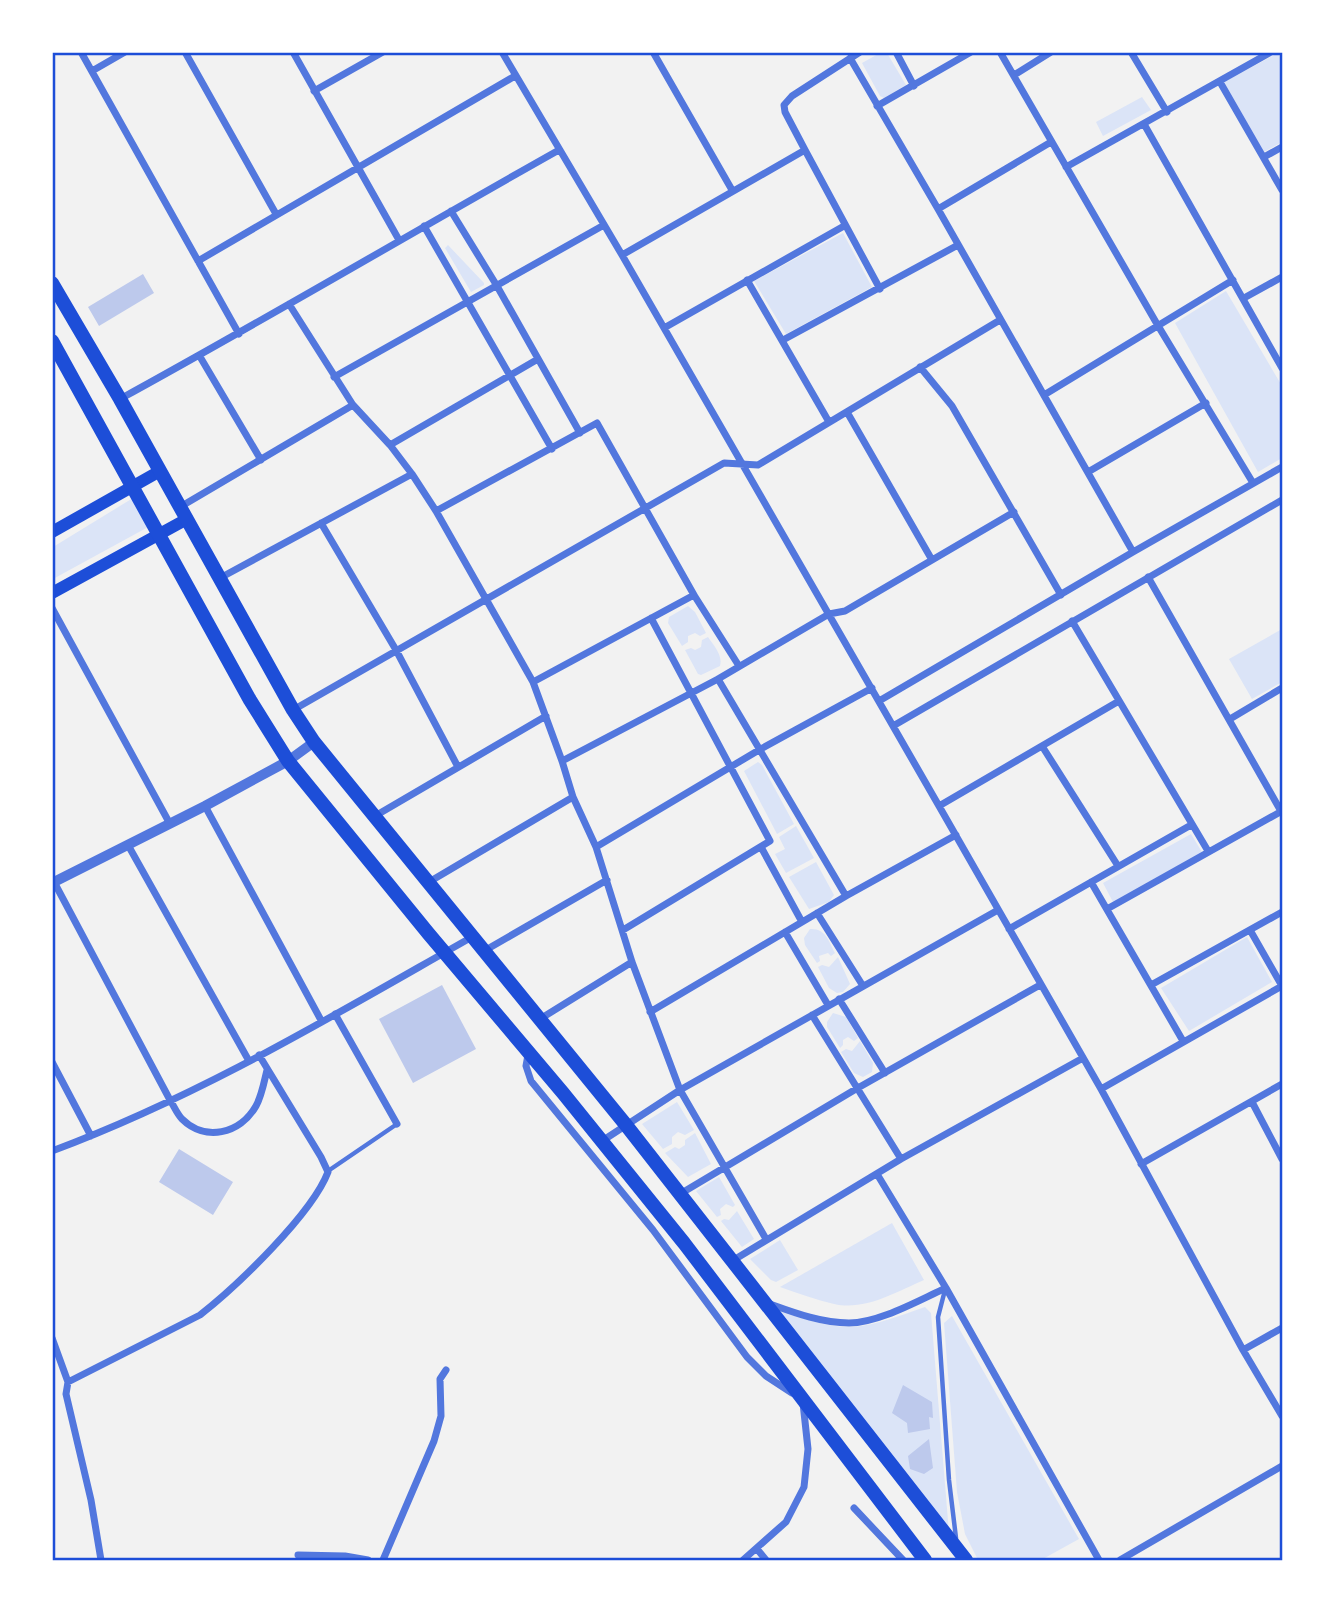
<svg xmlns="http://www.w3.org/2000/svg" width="1335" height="1613" viewBox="0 0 1335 1613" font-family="Helvetica,sans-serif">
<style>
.green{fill:#dbe4f7}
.building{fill:#bdc9ec}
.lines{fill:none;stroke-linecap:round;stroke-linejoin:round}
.service{stroke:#5277de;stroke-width:4.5}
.minor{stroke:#5277de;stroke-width:7}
.tertiary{stroke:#5277de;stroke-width:10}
.secondary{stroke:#1d4ed8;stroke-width:12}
.primary{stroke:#1d4ed8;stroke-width:14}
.neatline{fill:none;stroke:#1d4ed8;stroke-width:2.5}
</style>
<rect width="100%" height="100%" fill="#f2f2f2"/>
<!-- green -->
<path class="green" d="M880,53H887L906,85L884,98L880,96L862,63Z
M1278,53L1282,61V142L1264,152L1224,82Z
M1142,97L1151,110L1103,136L1096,122Z
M843,233L872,287L786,334L754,281Z
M448,245L484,283V285L471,292L445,248Z
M1226,291L1282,386V458L1258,472L1175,323Z
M133,498L150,526L53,579V547Z
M688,606L695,612L706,633L700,636L695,633L688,636V642L682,646L668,623L669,617Z
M1282,629V682L1252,699L1229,659Z
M708,637C714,646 723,655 720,666L701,675L698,674L685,650L691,648L695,650L701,647L702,640Z
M758,762L762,765L794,824L777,834L744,771Z
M796,826L814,858L786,873L775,854L785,849L779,837Z
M1191,834L1202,852L1113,902L1103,883Z
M816,862L834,895L829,902L809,909L789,877Z
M810,929C826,928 829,942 835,953L831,956L828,953L819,956L820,961L817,963L805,945L804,938Z
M1247,937L1272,982L1189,1031L1161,988Z
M838,957L850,984L843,992L837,993L829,988L818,967L822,965L829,967Z
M833,1013L846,1017L858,1038L854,1041L848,1037L843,1040V1045L840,1048L827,1027V1022Z
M860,1041L873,1063L872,1072L863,1077L854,1073L841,1052L846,1049L852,1051Z
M677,1102L694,1130L685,1135L678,1132L672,1137V1144L663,1149L642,1124Z
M695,1133L711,1164L688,1177L665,1153L675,1147L679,1149L685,1145V1140Z
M719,1177L735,1205L733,1207L726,1204L720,1209L721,1215L717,1217L696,1191Z
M737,1211L754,1239L742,1247L721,1221L724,1219L729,1220Z
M892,1223L924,1280C896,1292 865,1311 834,1304C816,1300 798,1293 780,1287Z
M780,1240L798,1270L776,1282L771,1280L750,1259Z
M925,1307L931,1313L949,1533L777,1311C801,1317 827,1328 852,1327C877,1325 902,1315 925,1307Z
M952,1316L1079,1539L1041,1560H978L965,1534L957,1492L944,1323Z"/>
<!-- building -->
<path class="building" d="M143,274L154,293L99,326L88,307Z
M442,985L476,1049L413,1083L379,1019Z
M179,1149L233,1182L213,1215L159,1182Z
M903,1385L932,1402L933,1418L929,1417L930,1429L908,1433L907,1423L892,1413Z
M929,1439L933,1468L924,1474L910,1469L908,1456Z"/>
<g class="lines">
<!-- service -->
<path class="service" d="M328,1171L397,1124
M945,1290L938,1317L949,1480L956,1538"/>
<!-- minor -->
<path class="minor" d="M81,52L239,334
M185,52L276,214
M293,52L399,240
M502,52L622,255L939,806L1101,1089L1243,1350L1282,1416
M653,52L732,190
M860,52L792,96L784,105L785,112L805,150L880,289
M896,52L914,86
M1000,52L1157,324L1253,483
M1131,52L1167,112
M850,58L938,209L1133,552
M92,71L125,52
M1014,75L1051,52
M1220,82L1282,190
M314,91L383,52
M877,106L971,52
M1144,124L1282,368
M1264,157L1282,147
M1066,167L1271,52
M938,209L1051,142
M451,211L497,286L580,433
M424,226L552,449
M622,255L805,150
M198,261L515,76
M747,280L829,422
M1244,298L1282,277
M289,304L353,405L390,445L412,474L436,511L533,682L562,761L573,797L596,847L632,962L680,1090L766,1239
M664,328L844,226
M783,340L958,245
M199,355L261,460
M920,367L952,406L1061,595
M334,377L604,225
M1044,395L1233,280
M120,399C268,318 413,232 559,150
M847,412L932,560
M390,445L538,359
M1088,472L1206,403
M180,507L353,405
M436,511L597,423L694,595L739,666
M321,523L396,650L458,767
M1148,577L1282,813
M220,578L412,474
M52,608L170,824
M1072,621L1208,851
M718,679L846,896
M533,682L694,595
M879,701L1133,552L1282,467
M293,710L724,463L758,465L1000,320
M1230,719L1282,688
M893,726L1282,500
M1042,746L1118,866
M562,761L718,679L829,614L845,611L1014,512
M205,806L322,1022
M939,806L1119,701
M375,816L546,716
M128,845L249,1061
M596,847L759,750L872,688
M761,847L802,922
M53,880L170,1100C174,1106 177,1114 182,1119C205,1142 240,1134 256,1106C262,1095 264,1082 267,1070
M429,882L573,797
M1091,882L1183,1041
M1107,909L1282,811
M817,913L863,986
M1009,929L1191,825
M623,930L770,841L651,618
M785,932L828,1005
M484,951L607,880
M1151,985L1282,912
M839,999L885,1073
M650,1012L846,896L956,835
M335,1014L397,1124
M812,1015L901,1159
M540,1019L632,962
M528,1055L526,1066L531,1081L653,1230L747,1357L766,1376L792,1393
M52,1062L91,1136
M1101,1089L1282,986L1250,930
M1252,1102L1282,1159
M602,1141L680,1090L998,910
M52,1151C200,1096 336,1014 472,937
M1141,1164L1282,1084
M877,1174L946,1288L1099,1560
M680,1194L856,1089L1040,985
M732,1261L901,1159L1083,1058
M770,1304C795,1313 822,1323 849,1323C879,1323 919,1300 946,1288
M52,1338L68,1382L66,1394L91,1500L101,1560
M1243,1350L1282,1328
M68,1382L200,1315C237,1286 312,1214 328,1172L321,1157L259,1055
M854,1508L903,1560
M757,1549L766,1560
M298,1555L345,1556L368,1560
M383,1560L434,1441L441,1416L440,1379L446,1370
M743,1560L786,1522L804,1487L808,1449L803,1403
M1120,1560L1282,1466"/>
<!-- tertiary -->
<path class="tertiary" d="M52,883L205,806L288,761L314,742"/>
<!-- secondary -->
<path class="secondary" d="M52,532L160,471
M52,593L187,519"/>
<!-- primary -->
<path class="primary" d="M52,283L120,399L293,710L314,742L626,1125L966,1560
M52,341L250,700L288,761L428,933L563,1093L684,1243L925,1560"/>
</g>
<!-- border -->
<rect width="1335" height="1613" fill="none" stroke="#ffffff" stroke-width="108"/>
<rect x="54" y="54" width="1227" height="1505" class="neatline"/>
</svg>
